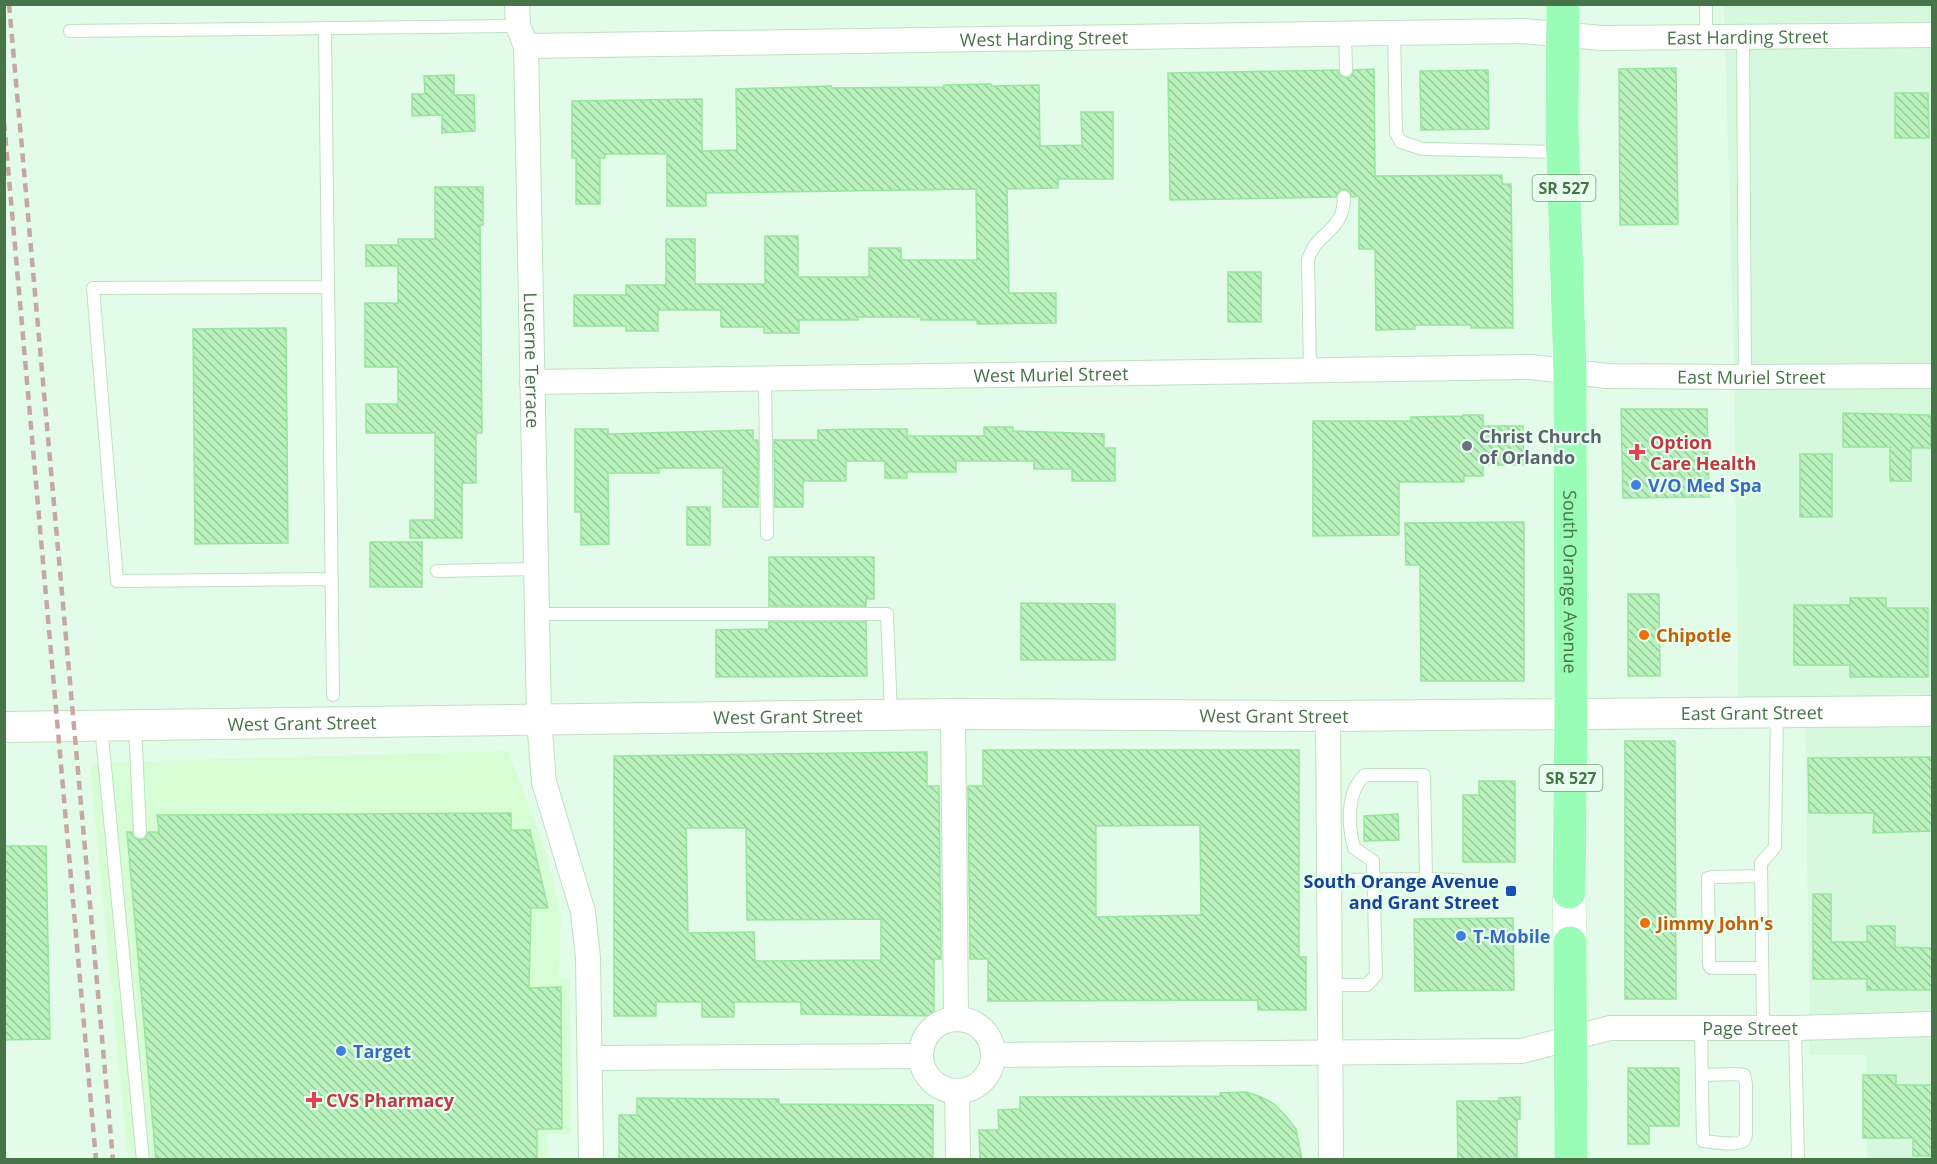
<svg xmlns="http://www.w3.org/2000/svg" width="1937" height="1164" viewBox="0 0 1937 1164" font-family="'Open Sans',sans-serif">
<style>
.residential{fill:#d6f9de}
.commercial{fill:#d7fdd5}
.building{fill:url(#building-back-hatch);stroke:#99e59d;stroke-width:1.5;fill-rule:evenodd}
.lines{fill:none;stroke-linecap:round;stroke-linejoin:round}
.service-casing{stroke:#bee1c2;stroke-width:14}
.minor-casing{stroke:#bee1c2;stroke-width:26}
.tertiary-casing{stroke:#bee1c2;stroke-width:32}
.secondary-casing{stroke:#bde8c3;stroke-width:34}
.primary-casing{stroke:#fff;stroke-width:34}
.service{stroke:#fff;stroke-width:12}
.minor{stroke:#fff;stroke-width:24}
.tertiary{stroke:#fff;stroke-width:30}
.secondary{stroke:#fff;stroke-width:33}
.primary{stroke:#99fcb7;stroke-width:33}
.rail{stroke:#c6a8a1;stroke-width:4.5;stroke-dasharray:9 6;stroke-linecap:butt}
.worship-dot{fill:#6b7280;stroke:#e8ffef;stroke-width:2}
.health-dot{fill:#e0444e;stroke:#e8ffef;stroke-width:2}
.shop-dot{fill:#3f7fe0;stroke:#e8ffef;stroke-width:2}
.food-dot{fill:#e8710a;stroke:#e8ffef;stroke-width:2}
.transit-dot{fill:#1a4fb4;stroke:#e8ffef;stroke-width:2}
.labels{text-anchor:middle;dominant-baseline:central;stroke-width:4.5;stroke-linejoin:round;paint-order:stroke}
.shield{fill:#e8ffef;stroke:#789e7b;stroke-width:1.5}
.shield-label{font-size:16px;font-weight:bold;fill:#487449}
.street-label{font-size:18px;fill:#487449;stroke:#e8ffef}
.worship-label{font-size:18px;font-weight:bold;fill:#5b616d;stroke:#e8ffef;text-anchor:start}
.health-label{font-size:18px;font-weight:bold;fill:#be3a42;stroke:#e8ffef;text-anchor:start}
.shop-label{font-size:18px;font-weight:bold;fill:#366cbe;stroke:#e8ffef;text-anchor:start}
.food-label{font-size:18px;font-weight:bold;fill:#c56008;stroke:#e8ffef;text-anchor:start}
.transit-label{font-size:18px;font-weight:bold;fill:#164399;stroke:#e8ffef;text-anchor:end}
</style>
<defs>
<pattern id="building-back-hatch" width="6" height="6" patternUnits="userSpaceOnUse" patternTransform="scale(1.5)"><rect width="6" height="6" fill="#b9f2bd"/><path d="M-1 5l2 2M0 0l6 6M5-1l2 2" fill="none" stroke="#98c99c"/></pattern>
</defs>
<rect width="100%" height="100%" fill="#e2fce9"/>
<!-- residential -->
<path class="residential" d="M1724,5H1932V1159H1867L1866,1055H1810L1805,713L1738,714L1734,365Z"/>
<!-- commercial -->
<path class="commercial" d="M508,751L544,845L561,915L559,978L570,979L571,1134H547L548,1159H128L90,765L113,762Z"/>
<!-- building -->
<path class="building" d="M1676,68L1678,224L1620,225L1619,69Z
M1374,69L1375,176L1502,175V184H1511L1513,328H1471V325H1415V329L1376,330L1375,249H1359V196L1352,197L1349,191L1345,189L1340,190L1336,197L1170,200L1168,73L1338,70L1339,75L1346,78L1351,77L1354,70Z
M1488,70L1489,129L1421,130L1420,71Z
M454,75V95H474L475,131L442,133V115L412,116V94H425L424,76Z
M991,84V86L1039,85L1040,146L1082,145L1081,112H1113V179H1058V188L1007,189L1009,293H1056V323L977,324V320H921V317H858V320H799V333H764V327H721V310H658V331H626V326H574V295H626V285H666V239H695V284H765V236H798V277H869V248H901V260H977L976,189L706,193V206H667V154H605V158H600V204H576V158H572V101L702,99V151L737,150L736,89L831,86L832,88L944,87V85Z
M1895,93H1928L1929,138H1895Z
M435,187H483V225H480L482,433H476V483H462V538H410V520H435V433H366V404H398V367H365V303H398V266H366V245H398V239H435Z
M1228,272H1261V322H1228Z
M286,328L288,543L195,544L193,329Z
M1621,409H1707L1709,497L1623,498Z
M1843,413L1931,415V448H1911V481H1890V447H1843Z
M1463,415H1483V426H1523L1524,465H1483V476H1464V482H1399V535L1313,536V421H1411V417L1463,416Z
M984,427H1013V431L1104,434V448H1115V481H1072V469H1034V461H956V472H907V478H885V461H846V481H803V507H775L774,440H818V430L867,429H907V436H984Z
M575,429H608V434L753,430V440H758V507H723V468H659V473H608L609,544L581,545V512H575Z
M1800,454H1832V517H1800Z
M687,507H710V545H687Z
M1524,522V681H1421L1420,565H1406L1405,523Z
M370,542H422V587H370Z
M769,557H874V599H866V606H769Z
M1628,594H1659L1660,676H1628Z
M1850,598H1886V608H1928V677H1850V665H1794V605H1850Z
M1021,603L1115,604V660H1021Z
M769,622H866L867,676L716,677V630L769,629Z
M1625,741H1675L1676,999H1625Z
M983,750H1299V957H1306V1010H1258V1000L988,1001V959H970L968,786H983ZM1200,825L1201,915L1096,917V826Z
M927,752V786H939L941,959H934V1016L801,1014V1002H734V1017H702V1002H656V1016H614V756ZM686,828H746L747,920L881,919V960L755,961L754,932L688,933Z
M1932,757V831L1873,833L1874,813H1809L1808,758Z
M1479,781H1515V862H1463V795H1479Z
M511,813V830H530L548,908H531L529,988L561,987L562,1129H537V1160H156L127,832H132L133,837L140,840L145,839L148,832H159L157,815Z
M1398,814L1399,840L1364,841V816Z
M4,846H46L50,1039L4,1040Z
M1813,894H1831V942H1867V926H1895V947L1932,948V990H1867V979H1813Z
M1513,918L1514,990L1415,991L1414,919Z
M1628,1068H1679V1126H1649V1144H1628Z
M1863,1075H1896V1085H1932V1156H1913V1138H1863Z
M1246,1092L1261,1097L1274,1104L1285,1115L1296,1129L1302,1160H980L979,1130H999L998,1110L1020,1109V1097L1220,1096V1093Z
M1520,1097V1119H1517V1160H1458L1457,1101H1499V1098Z
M637,1098L779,1099V1104L933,1105V1160H619V1115H637Z"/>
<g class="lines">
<!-- service casing -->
<g class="service-casing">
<path id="service" d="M1706,4V37
M325,28L333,695
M70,31L518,26
M1394,33L1396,133L1401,142L1423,149L1562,152
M1345,34L1346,70
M1743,37L1745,377
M328,287L93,288L117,581L332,579
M1310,370L1308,260C1316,231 1344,233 1344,197
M765,379L767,534
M437,571L536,569
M537,614H887L891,714
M135,725L140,832
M101,726L143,1160
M1761,876L1712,877L1708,878V881L1709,965L1711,968H1762
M1426,879L1460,880
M1329,880L1426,879L1424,775H1365C1346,792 1348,825 1354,848L1373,861L1376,975L1367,985H1330
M1701,1028L1703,1141C1712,1142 1736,1146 1743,1141C1746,1139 1746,1135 1746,1132V1084L1744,1075L1737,1074L1702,1075
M1763,1028L1761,863L1775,847L1777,712
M1795,1028L1798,1160"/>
</g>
<!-- minor casing -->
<g class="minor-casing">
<g id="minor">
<path id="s1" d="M517,4L518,26L526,46L539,719L544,782L583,912L588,958L591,1160"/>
<path id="s2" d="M526,46L1523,31L1601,38L1932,35"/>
<path id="s3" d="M532,382L1531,367L1607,376L1745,377L1932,376"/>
<path d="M953,714L956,1019"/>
<path d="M1328,716L1331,1160"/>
<circle cx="957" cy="1055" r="36"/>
<path id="s4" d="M993,1055L1522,1051L1610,1028H1795L1932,1024"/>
<path d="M590,1058L920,1056"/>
<path d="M957,1091L958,1160"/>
</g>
</g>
<!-- tertiary casing -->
<g class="tertiary-casing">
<g id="tertiary">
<path id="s5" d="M4,727L953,714L1328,716L1932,711"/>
</g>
</g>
<!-- secondary casing -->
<g class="secondary-casing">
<path id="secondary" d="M1569,892L1570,943"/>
</g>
<!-- primary casing -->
<g class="primary-casing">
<g id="primary">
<path id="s6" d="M1563,4L1562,127L1570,372L1571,714L1569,892"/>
<path d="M1570,943L1571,1160"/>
</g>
</g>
<!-- service -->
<use href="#service" class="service"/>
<!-- minor -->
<use href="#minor" class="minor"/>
<!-- tertiary -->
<use href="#tertiary" class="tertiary"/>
<!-- secondary -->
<use href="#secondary" class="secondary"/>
<!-- primary -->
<use href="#primary" class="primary"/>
<!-- rail -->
<path class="rail" d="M9,4L113,1160
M4,122L96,1160"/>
</g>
<!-- markers -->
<circle class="worship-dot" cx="1467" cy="446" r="6"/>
<g class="health-dot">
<path d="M1634 443h6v6h6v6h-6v6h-6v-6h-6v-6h6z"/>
<path d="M311 1091h6v6h6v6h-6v6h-6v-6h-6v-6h6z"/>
</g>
<g class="shop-dot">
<circle cx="1636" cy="485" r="6"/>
<circle cx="1461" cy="936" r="6"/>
<circle cx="341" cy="1051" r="6"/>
</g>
<g class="food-dot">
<circle cx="1644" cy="635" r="6"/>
<circle cx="1645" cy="923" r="6"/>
</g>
<rect class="transit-dot" x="1505" y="885" width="12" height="12" rx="3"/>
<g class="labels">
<!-- shield labels -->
<g class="shield">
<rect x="1532.5" y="175" width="63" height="26" rx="4.5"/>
<rect x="1539.5" y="765" width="63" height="26" rx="4.5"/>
</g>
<g class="shield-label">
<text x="1564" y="188">SR 527</text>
<text x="1571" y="778">SR 527</text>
</g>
<!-- street labels -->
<g class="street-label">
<text stroke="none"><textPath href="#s2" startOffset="518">West Harding Street</textPath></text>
<text stroke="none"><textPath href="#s2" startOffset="1222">East Harding Street</textPath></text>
<text stroke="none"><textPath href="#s1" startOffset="358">Lucerne Terrace</textPath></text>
<text stroke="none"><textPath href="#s3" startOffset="519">West Muriel Street</textPath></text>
<text stroke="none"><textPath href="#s3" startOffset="1220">East Muriel Street</textPath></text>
<text stroke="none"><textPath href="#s6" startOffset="578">South Orange Avenue</textPath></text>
<text stroke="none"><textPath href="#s5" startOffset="1748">East Grant Street</textPath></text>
<text stroke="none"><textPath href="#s5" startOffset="1270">West Grant Street</textPath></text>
<text stroke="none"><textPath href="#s5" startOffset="784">West Grant Street</textPath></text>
<text stroke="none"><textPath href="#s5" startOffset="298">West Grant Street</textPath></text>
<text stroke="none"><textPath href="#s4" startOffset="760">Page Street</textPath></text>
</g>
<!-- worship labels -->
<g class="worship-label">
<text x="1479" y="436">Christ Church<tspan x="1479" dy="21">of Orlando</tspan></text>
</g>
<!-- health labels -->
<g class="health-label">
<text x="1650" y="442">Option<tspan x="1650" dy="21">Care Health</tspan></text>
<text x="326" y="1100">CVS Pharmacy</text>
</g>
<!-- shop labels -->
<g class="shop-label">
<text x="1648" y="485">V/O Med Spa</text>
<text x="1473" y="936">T-Mobile</text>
<text x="353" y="1051">Target</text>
</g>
<!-- food labels -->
<g class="food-label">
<text x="1656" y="635">Chipotle</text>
<text x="1657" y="923">Jimmy John's</text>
</g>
<!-- transit labels -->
<g class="transit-label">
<text x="1499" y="881">South Orange Avenue<tspan x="1499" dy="21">and Grant Street</tspan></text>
</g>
</g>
<!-- border -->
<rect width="1937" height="1164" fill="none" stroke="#487449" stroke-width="12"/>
</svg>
